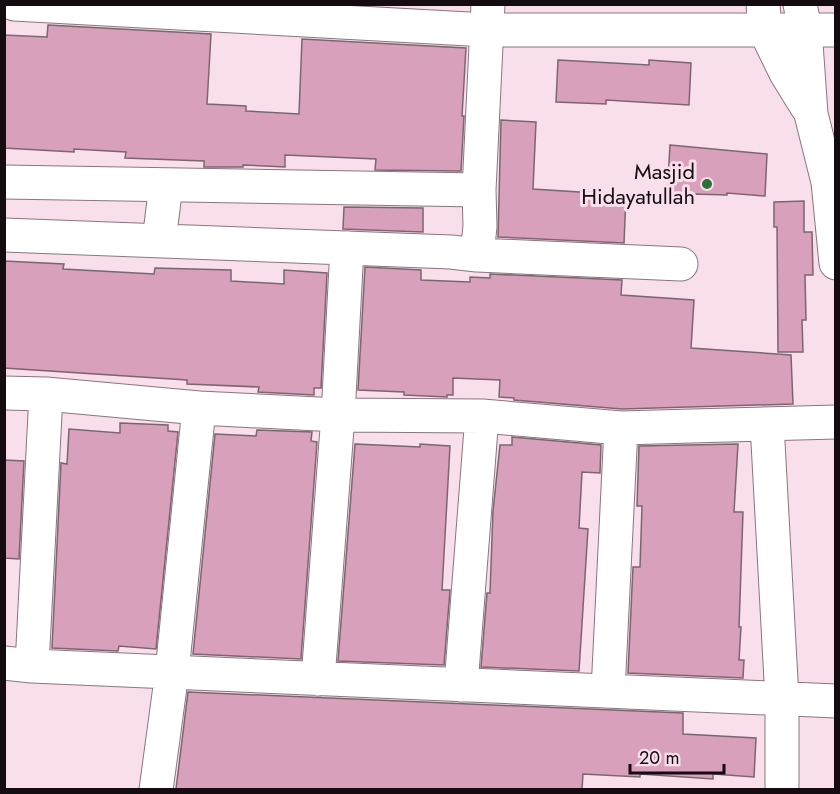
<svg xmlns="http://www.w3.org/2000/svg" width="840" height="794" viewBox="0 0 840 794" font-family="Jost,sans-serif">
<style>
.building{fill:#d8a0bb;stroke:#7b6670;stroke-width:1.5}
.lines{fill:none;stroke-linecap:round;stroke-linejoin:round}
.street-casing{stroke:#8b757f;stroke-width:35}
.street{stroke:#fff;stroke-width:33}
.poi-dot{fill:#2d6f39;stroke:#f8dfeb;stroke-width:2}
.labels{text-anchor:middle;dominant-baseline:central;stroke-width:6;stroke-linejoin:round;paint-order:stroke}
.poi-label{font-size:22px;fill:#140c10;stroke:#f8dfeb;text-anchor:end}
</style>
<rect width="100%" height="100%" fill="#f8dfeb"/>
<!-- building -->
<path class="building" d="M48,25L211,34L207,104L246,106V111L299,114L302,39L466,48L462,116H464L461,171L375,170L376,159L285,155V167L243,165V167H204V161L125,158L126,152L74,149V152L4,148V35L47,37Z
M558,60L649,65V60L691,63L689,105L606,100V104L556,102Z
M501,120L536,122L533,189L626,195L624,243L498,237Z
M670,145L767,154L765,196L727,193V195L693,194V197L667,196Z
M804,201V232H812L813,275H805L806,320H802L803,352H778L777,227H774V202Z
M344,207L423,208V232L343,229Z
M4,261L64,264L63,269L118,272L154,274L155,268L231,270V281L284,284V270L327,273L321,388H314V395L258,392L259,387L187,384V380L4,368Z
M365,267L421,270V280L470,282V277L490,278V274L622,280L621,295L694,300L691,348L791,355L793,404L622,409L514,400V398L499,397L500,380L453,378V395H447V397L404,395V392L358,390Z
M120,423L168,425V431L178,432L156,649L119,646L118,651L52,648L61,463L67,464L69,429L120,433Z
M257,430L312,432L311,441L317,442L301,659L193,654L215,434L256,436Z
M512,437L601,445L600,473L582,472L579,528L588,529L579,671L481,667L487,593H490L493,511L500,445H512Z
M355,444L420,447V444L450,446L442,590H450L444,665L338,661Z
M738,444L734,512H743L739,627H741L739,660H744L743,678L628,673L633,567H640L642,506H637L639,446Z
M4,460L24,461L19,559L4,558Z
M188,692L683,713V734L756,738L754,777L713,774V779L640,774V777L583,774L582,789H176Z"/>
<g class="lines">
<!-- street casing -->
<g class="street-casing">
<path id="street" d="M14,4L487,30H836
M763,4L765,30L786,73L807,107
M800,4L805,29L811,114L828,182L836,263
M4,182L479,190
M4,235L451,252L477,255L480,226L479,190L488,4
M159,241L166,185
M477,255L681,264
M4,393L46,394L199,408L338,415L482,416L621,428L836,422
M767,424L782,699V790
M4,663L32,666L836,701
M32,666L46,394
M318,679L338,415L347,248
M461,685L482,416
M608,691L621,428
M156,790L172,672L199,408"/>
</g>
<!-- street -->
<use href="#street" class="street"/>
</g>
<!-- markers -->
<circle class="poi-dot" cx="707" cy="184" r="6"/>
<g class="labels">
<!-- poi labels -->
<g class="poi-label">
<text x="695" y="171">Masjid<tspan x="695" dy="25">Hidayatullah</tspan></text>
</g>
</g>
<!-- border -->
<rect width="840" height="794" fill="none" stroke="#140c10" stroke-width="12"/>
<!-- scale -->
<path d="M630 764v9h94v-9" fill="none" stroke="#140c10" stroke-width="3"/>
<text x="639" y="764" font-size="18" fill="#140c10" stroke="#f8dfeb" stroke-width="4.5" paint-order="stroke">20 m</text>
</svg>
